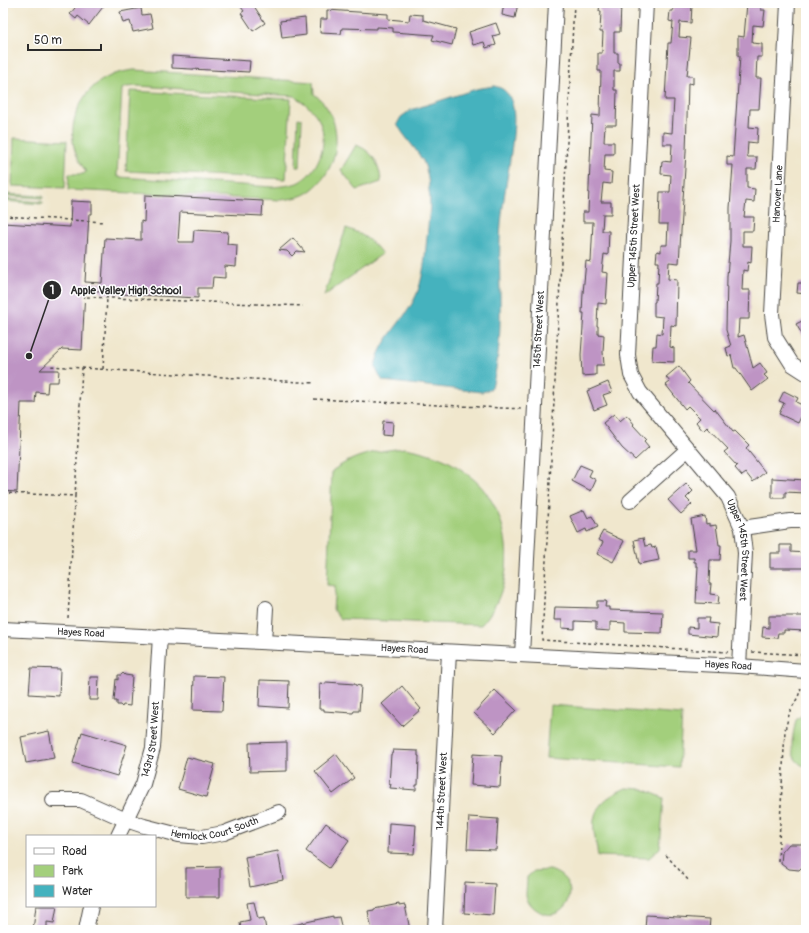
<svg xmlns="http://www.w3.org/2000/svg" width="809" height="933" viewBox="0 0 809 933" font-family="Pangolin,sans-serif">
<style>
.green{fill:#a3cf7c;stroke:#677d54;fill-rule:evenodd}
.water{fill:#44b2be;stroke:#386e74}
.building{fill:#be94c4}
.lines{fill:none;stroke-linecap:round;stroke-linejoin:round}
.minor-casing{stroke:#494743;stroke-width:16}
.path{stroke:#494743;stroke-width:1.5;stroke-dasharray:3 3;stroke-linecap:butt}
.minor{stroke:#fff;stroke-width:14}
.labels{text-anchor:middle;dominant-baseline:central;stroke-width:3;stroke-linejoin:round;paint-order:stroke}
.street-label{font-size:10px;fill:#2b2b2b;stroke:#fff}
.leader{fill:none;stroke:#2b2b2b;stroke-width:1.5}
.callout-dot{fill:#2b2b2b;stroke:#fff;stroke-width:1.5}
.mark-label{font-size:12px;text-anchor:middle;font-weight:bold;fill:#fff}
.callout-label{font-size:11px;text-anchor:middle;font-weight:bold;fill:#2b2b2b;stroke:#fff;stroke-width:3;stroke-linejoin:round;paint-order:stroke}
</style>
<rect width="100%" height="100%" fill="#fff"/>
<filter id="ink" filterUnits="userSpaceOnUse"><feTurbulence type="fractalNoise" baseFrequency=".025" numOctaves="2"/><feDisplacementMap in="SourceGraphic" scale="8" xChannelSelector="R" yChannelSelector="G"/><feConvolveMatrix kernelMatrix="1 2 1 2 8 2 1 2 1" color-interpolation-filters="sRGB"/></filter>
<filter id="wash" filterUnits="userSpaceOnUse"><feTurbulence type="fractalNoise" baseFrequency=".012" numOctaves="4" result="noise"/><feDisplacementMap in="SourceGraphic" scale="16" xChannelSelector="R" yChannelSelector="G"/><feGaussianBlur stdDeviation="0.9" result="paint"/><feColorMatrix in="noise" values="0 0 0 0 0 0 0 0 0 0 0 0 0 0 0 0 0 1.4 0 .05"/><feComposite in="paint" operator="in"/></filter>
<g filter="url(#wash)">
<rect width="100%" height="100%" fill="#f0e7cd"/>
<!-- green -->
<path class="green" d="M134,70L313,82L314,94C346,118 342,168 310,191C302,197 291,199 281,200L68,190L69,174H83L86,172C81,164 76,156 74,147C68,120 82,89 108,77C116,73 125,71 134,70ZM138,86L294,96C304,102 315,111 320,122C329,144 318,173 297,183C289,186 281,186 273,187L119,177L117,176L122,89L126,87Z
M130,91L291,99L286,179L126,171Z
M298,118L302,119L300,167H296Z
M14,138L67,141L65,188L12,186Z
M356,145C373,151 380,165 381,182L357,190L341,170Z
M3,194L43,196V198L3,196Z
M3,199L43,202V204L3,201Z
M346,228C361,233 373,241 382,254L324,296Z
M405,448C431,453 450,459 471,477C514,512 519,585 481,625L341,619L333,610L335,586L327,585L332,471C355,454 377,451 405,448Z
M550,705L682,715L679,767L546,758Z
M802,715H806V767C785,759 793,736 796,720Z
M626,788L643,789L664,798L660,848L649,858L598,856C597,848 595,840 594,832C591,807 606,797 626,788Z
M550,870C589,883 563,929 537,910C532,907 527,901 526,895C526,890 527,883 527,877L534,871Z"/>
<!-- water -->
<path class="water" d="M494,86C504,88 509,93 512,103C517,119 511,150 509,167C505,191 501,215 500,239C498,288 505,339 492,387L489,390L482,392L383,381C379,375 374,369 376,362C382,339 402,322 413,302C425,280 425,252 428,227C429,215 431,203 429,191C429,181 427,170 423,161C416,148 404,137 397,124L401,117L411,110L476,89Z"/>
<g id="blocks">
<!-- building -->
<path class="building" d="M79,3H106L89,25L78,16L76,19L70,14Z
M238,3H252L265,23L253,31L241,13L244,11Z
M504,3H518L515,18L502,15Z
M600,3H621L620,32H614V53H618V63H620V71H614V90H617L616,125H605L604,142H614V154H605L604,171L612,172L611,184L603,183L601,202H611V214H603L602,231H609L608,255L604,254L602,272L608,273L606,304L598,303L597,326H598V334L604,335L603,352L604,365H596V375L582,376L581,355L584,313H582L583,293L586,261L591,262L593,222H583V212H588L592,115L600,116L601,71H598V53H602L603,32H600L601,11H599Z
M747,3H761V10H765L763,26L753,25L752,43L762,44V57H757L756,78H761L759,109H750L749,127L758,128L757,143L748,142L747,157H757L756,169H747V188L755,189L754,202L746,201L744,217H754L753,231H743V246H752L751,263L748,262L747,271L743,270L742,290H750L749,319H739L738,337L744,335L753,368L760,363L767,373L764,375L768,379L752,391L736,368H734L731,355L728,356L726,348L731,346L726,330L727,276L730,241V208L733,165H727V156L733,157L740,56H738V36L744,37Z
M674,4L692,5L691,23L680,22L679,37L691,38L687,76H693V84L688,83L686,152L679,263L669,262L668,279L677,280L676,326L671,325L670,347L674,348V362L652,361L653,346H656L657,333L662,334L663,317L654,316V302H655L656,283H658L659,262H656L657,251L661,252V245H667L668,224H659L660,192H670L671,175L661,174L662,161L671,162L672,144H663V132L672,133L674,100H665L668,43H671L673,22L669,21L670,11H673Z
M141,8L142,15L150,14L153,28L133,32L130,21L123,23L120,12Z
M327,10L388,14V19L409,21L410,14L423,15V20L456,29L452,45L432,40L434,35L393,32V28L377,27V29L342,28L341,34L320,33L321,19H327Z
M305,18L306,35L282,38L280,21Z
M496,23L500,34L493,36L496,45L486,48L484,42L473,45L469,32Z
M172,56L250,61L249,72L172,68Z
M145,195L263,201L262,216L180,212L178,242H193L194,230L228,232L227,244L237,245L236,267L225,266V278L213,277L212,288H198V298L101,293V291L85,290L82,350L62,349L40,370H59L58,382H48L47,393L36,392L35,403H21L17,492L3,491V223L70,227L71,201L92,202V214H89L85,282L102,283L105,238L141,240V221L144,222Z
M293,238L305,252L297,251L292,256L287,251L279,250Z
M798,283H806V294L797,293Z
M806,319V341L796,324Z
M679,366L690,381L688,383L714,410L715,409L733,432L735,431L749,445L746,448L765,472L753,482L746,473L742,476L735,468L737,466L724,452L728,449L707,427L703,431L696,422L700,418L688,406L685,409L666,385L670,382L666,377Z
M608,382L612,392L603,395L607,405L594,410L587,391Z
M784,391L798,398L796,402L806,407L798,423L779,414L784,403L779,401Z
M614,414L620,421L627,415L634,424L633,425L646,439L644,441L649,447L635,460L622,448L603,423Z
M383,421L393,422L392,436L382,435Z
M580,465L592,470L589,476L596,480L591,491L572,481Z
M772,478L806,480V493L785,492V498H772Z
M686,484L693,491L686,498L692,504L681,514L668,500Z
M584,510L588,518L592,516L598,527L587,532L586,529L578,533L570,516Z
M705,516L706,524L710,523V526L716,525L719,545H721L720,560H710L709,584H711L710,594L719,595L718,604L696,603L698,566H696V562H694V558H688V550H696L691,519Z
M603,531L624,541L613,562L597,554L603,542L598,540Z
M643,538L645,546L651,545L652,548L656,547L659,560L639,564L634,540Z
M780,545H791V552L806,553V568H770V553H780Z
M597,601H606L605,607H609V610L663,612L662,633L625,632V623L610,622V631L596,630V622L575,621V629L562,628V620H554L555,607L597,608Z
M769,616H806V631L784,630V633H778L777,638L762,637L763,627L769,628Z
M697,618H709L708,623L718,624L717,637L688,634V627L697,628Z
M31,668L60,669L59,696L29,694Z
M123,673L125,675L132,676L130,706L123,705L122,707L120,705H117V701H114L116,679L118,680V675H121Z
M194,676L224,677L222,711L193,710Z
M90,677H99L98,700H89Z
M260,680L289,681L288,708L259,706Z
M326,682L355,684V685L361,686L359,711H354L353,713L324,711V709H319L320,683L326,684Z
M402,686L421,709L402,726L382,704Z
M495,690L516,710L495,733L474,713Z
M49,731L54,758L26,763L21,737Z
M82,732L127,745L117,776L73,763Z
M287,742V771L250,772L249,743Z
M393,750L418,751V756H419L418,785H416V790L390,788L391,784H389L391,754H392Z
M336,754L354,778L333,794L315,771Z
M473,754L502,756L500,787L471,785Z
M187,757L215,764L206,797L178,789Z
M469,817L498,819L496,850L467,849Z
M326,823L349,840L329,868L306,851Z
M389,823L416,825L414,854L388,853Z
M789,844H802L806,849V863L799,870L789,869L781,863L782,852Z
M278,851L283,880L250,887L245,857Z
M220,867V897H186V868Z
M465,882L495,884L493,915L464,913Z
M254,902L258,919L264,918L266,930H241L240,922L250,920L247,903Z
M399,904V906L405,905L410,930H372L368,911L374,910V909Z
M36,906H57L54,923L47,922V930H33Z
M646,915L710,919L709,930H645Z
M333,916V918L339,917L342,930H289V926Z"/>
</g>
</g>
<g filter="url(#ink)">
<use href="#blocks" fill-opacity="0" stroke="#494743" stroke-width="1"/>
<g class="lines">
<!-- minor casing -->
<g class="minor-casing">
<g id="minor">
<path id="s1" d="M646,3L628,355L631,375L640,392L728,497L742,528L745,553L739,666"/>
<path d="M788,3L772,314L775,337L792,364L806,373"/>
<path d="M630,501L688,449"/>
<path d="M742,528L790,521H806"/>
<path id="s2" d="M3,629L739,666L806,671"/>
<path d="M264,642L266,608"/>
<path id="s3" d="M522,655L556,3"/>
<path id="s4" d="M53,800H81L126,820L144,826L179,835L202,837L224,833L279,812"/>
<path id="s5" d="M118,836L143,784L153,748L160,636"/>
<path d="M86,930L91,906"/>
<path id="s6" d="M435,930L449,652"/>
</g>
</g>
<!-- path -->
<path class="path" d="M574,3L542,640L728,652
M3,216L104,222
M87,297L303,306
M82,368L315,383
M103,369L107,298
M314,399L523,409
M3,493L75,496L82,368L49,366
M68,618L75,496
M752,652L806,655
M666,855L689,881
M778,861L785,730L790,711L798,697L801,688"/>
<!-- minor -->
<use href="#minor" class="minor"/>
</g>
</g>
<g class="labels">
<!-- street labels -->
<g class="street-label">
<text transform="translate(778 194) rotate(-87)">Hanover Lane</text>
<text transform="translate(634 236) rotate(-87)">Upper 145th Street West</text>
<text stroke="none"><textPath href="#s3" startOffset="326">145th Street West</textPath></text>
<text stroke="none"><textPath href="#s1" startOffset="584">Upper 145th Street West</textPath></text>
<text stroke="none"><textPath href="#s2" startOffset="78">Hayes Road</textPath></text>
<text stroke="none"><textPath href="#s2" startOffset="402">Hayes Road</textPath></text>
<text stroke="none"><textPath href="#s2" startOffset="726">Hayes Road</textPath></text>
<text stroke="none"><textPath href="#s5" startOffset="103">143rd Street West</textPath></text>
<text stroke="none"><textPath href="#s6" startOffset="139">144th Street West</textPath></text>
<text stroke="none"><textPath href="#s4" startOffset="169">Hemlock Court South</textPath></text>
</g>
</g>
<!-- callouts -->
<path class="leader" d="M29 356L52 290"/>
<g class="callout-dot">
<circle cx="29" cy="356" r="4"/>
<circle cx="52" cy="290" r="10"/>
</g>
<g class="mark-label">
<text x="52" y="294">1</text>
</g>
<g class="callout-label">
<text x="126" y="294">Apple Valley High School</text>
</g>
<!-- margin -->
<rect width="809" height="933" fill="none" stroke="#fff" stroke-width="16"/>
<!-- legend -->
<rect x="26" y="835" width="130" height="72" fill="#ffffff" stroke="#aaaaaa"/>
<rect x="34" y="848" width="20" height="6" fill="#ffffff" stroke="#aaaaaa"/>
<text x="62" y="855" font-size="12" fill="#2b2b2b">Road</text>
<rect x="34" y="865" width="20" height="12" fill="#a3cf7c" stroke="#aaaaaa"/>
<text x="62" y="875" font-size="12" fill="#2b2b2b">Park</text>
<rect x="34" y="885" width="20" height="12" fill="#44b2be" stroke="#aaaaaa"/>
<text x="62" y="895" font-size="12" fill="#2b2b2b">Water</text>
<!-- scale -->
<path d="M28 44v6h73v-6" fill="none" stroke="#2b2b2b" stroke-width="2"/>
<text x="34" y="44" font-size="12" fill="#2b2b2b" stroke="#ffffff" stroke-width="3" paint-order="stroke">50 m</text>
</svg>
